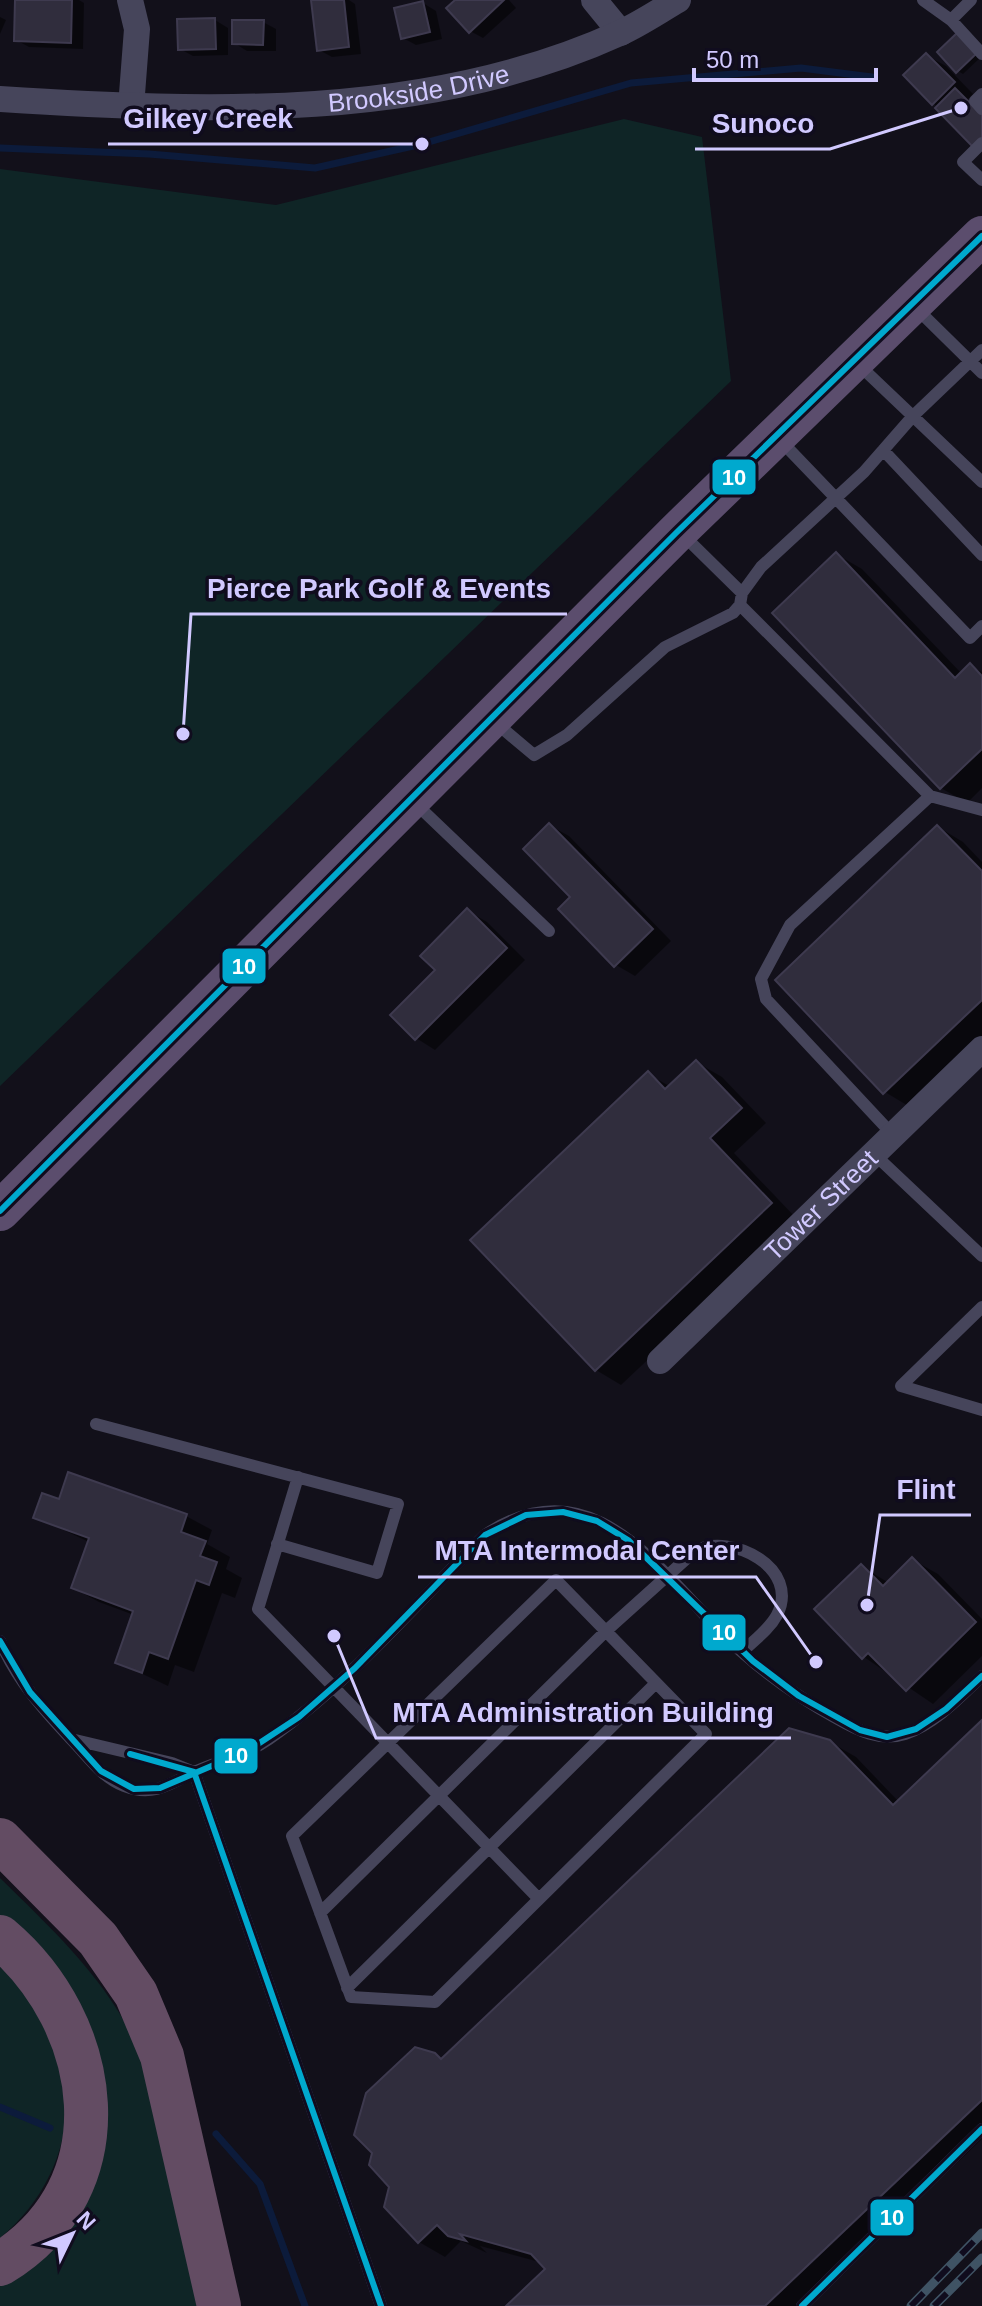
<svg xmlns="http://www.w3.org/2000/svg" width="982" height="2306" viewBox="0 0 982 2306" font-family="Helvetica,sans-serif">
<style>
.green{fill:#0f2526}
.shadow{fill:#0007}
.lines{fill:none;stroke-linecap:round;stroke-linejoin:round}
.stream{stroke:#0c1b3b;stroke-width:7}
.building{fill:#302d3d;stroke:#3e3a4f;stroke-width:2}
.service{stroke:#46455b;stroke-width:12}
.minor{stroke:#46455b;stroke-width:26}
.primary{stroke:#5b4d6d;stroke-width:40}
.motorway{stroke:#634c63;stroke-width:44}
.rail-casing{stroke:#3f5364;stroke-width:9}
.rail{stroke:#100c1e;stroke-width:6;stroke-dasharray:18;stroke-linecap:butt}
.bus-1-casing{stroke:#100c1e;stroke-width:12}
.bus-1{stroke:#00a9ce;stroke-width:6}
.labels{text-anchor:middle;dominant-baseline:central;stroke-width:7;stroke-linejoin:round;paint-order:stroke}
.street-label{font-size:26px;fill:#d1c9ff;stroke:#100c1e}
.leader{fill:none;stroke:#d1c9ff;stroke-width:3}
.callout-dot{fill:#d1c9ff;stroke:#100c1e;stroke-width:3}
.callout-label{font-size:28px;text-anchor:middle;font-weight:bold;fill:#d1c9ff;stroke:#100c1e;stroke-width:7;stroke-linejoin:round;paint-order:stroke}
.line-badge{stroke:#100c1e;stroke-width:3}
.badge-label{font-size:22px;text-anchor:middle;font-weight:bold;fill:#fff}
</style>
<rect width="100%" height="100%" fill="#12101a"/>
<!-- green -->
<path class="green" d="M624,119L702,137L731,381L0,1086V169L276,205Z
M0,1878C58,1935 114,1986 144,2062L202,2306H0V2280L101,2129L0,1921Z
M0,1965C13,1980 29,1995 40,2012C87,2091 69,2180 0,2238Z"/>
<!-- shadow -->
<path class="shadow" d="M17,0H79L84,3L83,49L29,47L16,40Z
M313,0H349L355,4L361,54L332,57L319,50Z
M458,0H509L516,8L483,38L470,31Z
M423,3L436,11L442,39L416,45L403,38Z
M0,17L6,20L0,34Z
M215,20L228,28V55L193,56L180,49Z
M263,22L276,29V51H247L234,43Z
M957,35L981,57L963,74L958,71Z
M926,55L946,66L973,94L967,100L982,114V148L933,103Z
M836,554L862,569L962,674L970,666L982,672V788L967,803L941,788Z
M549,825L569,836L671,941L635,976L616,965L573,897Z
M938,827L963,842L982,862V1039L910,1107L885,1092Z
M468,911L487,922L525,960L435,1050L416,1038L438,970Z
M696,1062L722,1077L766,1123L734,1153L797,1219L621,1385L596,1370L648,1074L671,1087Z
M60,1502L186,1516L212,1530L207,1544L230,1557L226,1569L242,1578L235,1598L222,1593L194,1672L175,1665L168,1686L117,1662L134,1615L99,1602L73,1588L89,1542L36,1517Z
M913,1560L938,1574L982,1619V1656L933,1704L864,1657L861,1566L889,1583Z
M982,1723V2139L806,2306H509L548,2269L543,2263L480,2246L487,2253L461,2241L445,2257L419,2242L434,2055L443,2060L830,1742L856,1757L899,1802Z"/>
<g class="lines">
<!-- stream -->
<path class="stream" d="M0,148L149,154L315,168L422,144L631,83L801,68L872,77
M0,2107L50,2128
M216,2134L260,2184L305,2306"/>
</g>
<!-- building -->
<path class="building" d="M15,0H72L71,43L14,41Z
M311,0H344L349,47L317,51Z
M455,0H504L469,33L446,8Z
M423,1L430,32L401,39L394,8Z
M215,18L216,49L178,50L177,19Z
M232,20H264L263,45L232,44Z
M957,33L977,53L956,73L937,52Z
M926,53L955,82L932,105L903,75Z
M955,88L982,115V140L974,148L935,108Z
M836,552L955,678L970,663L982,676V749L940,789L772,613Z
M549,823L653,929L614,967L558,909L570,897L523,849Z
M937,825L982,871V1000L883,1094L775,980Z
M467,908L507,948L415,1040L390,1015L435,970L420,956Z
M696,1060L742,1108L710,1138L772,1203L595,1371L470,1240L648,1071L665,1089Z
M68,1472L187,1514L181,1532L206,1541L200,1556L217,1562L209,1585L196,1580L168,1659L149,1652L142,1673L115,1663L133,1611L71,1588L89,1538L33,1518L42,1493L59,1499Z
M912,1557L976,1622L906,1691L868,1653L862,1659L814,1609L861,1564L883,1586Z
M982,1720V2100L765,2306H506L545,2269L531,2254L460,2234L466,2241L448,2236L437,2225L418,2243L384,2207L389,2187L369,2165L372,2153L354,2135L366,2093L415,2047L435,2053L441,2059L789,1728L830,1740L893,1805Z"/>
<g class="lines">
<!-- service -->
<path class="service" d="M923,0L951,20
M971,0L951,20L982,54
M982,94L975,101L982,109
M982,143L963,162L982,180
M916,308L982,373
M859,365L982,482
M781,441L970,638L982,626
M883,450L982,555
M681,533L742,593
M740,605L930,796
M496,723L534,755L567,735L665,647L733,613L740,605L742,593L761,567L864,472L913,416L982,350
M416,804L549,931
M893,1135L766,999L761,979L790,925L930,796L982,810
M874,1154L982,1256
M982,1307L901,1386L982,1410
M96,1424L398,1504L377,1573L277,1544
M298,1477L258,1609L539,1899
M556,1580L706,1734L435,2002L351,1997L292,1836Z
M0,1641C17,1680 41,1707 70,1738C87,1755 101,1777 124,1786C152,1797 169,1785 192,1773C219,1760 241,1758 269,1739C350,1683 416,1603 485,1535C600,1458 667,1586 742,1652C770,1677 803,1700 836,1718C857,1730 880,1742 905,1734C935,1724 960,1697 982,1676
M71,1739L172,1763L194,1772L381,2306
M320,1913L606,1631L695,1551C731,1532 801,1568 777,1615C769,1630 753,1641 742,1652
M347,1988L656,1683
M802,2306L982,2129"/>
<!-- minor -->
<g class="minor">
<path d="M130,0L137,29L131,107"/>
<path d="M594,0L621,33"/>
<path id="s1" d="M0,99C207,112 427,121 620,33C640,24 659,11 678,0"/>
<path id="s2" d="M660,1361L982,1049"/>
</g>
<!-- primary -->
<path class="primary" d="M0,1211L676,533L982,236"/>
<!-- motorway -->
<path class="motorway" d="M0,1840L98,1939L136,1994L162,2056L219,2306
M0,1937C102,2023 127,2187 0,2264"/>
<!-- rail casing -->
<g class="rail-casing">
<path id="rail" d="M911,2306L982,2233
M934,2306L982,2258"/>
</g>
<!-- rail -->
<use href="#rail" class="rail"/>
<!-- bus-1 casing -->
<g class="bus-1-casing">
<path id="bus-1" d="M0,1211L676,533L982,236
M0,1641L30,1692L101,1771L134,1789L160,1788L249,1750L299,1717L355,1668L485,1535L526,1515L563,1512L597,1521L628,1540L753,1661L799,1696L860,1730L887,1737L916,1729L946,1709L982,1676
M130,1754L194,1772L381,2306
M802,2306L982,2129"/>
</g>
<!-- bus-1 -->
<use href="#bus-1" class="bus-1"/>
</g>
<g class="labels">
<!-- street labels -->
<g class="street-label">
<text stroke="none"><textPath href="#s1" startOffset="420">Brookside Drive</textPath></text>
<text stroke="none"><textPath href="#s2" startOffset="224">Tower Street</textPath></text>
</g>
</g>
<!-- callouts -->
<path class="leader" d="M422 144L309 144H108M961 108L830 149H695M183 734L191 614H567M867 1605L880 1515H971M816 1662L756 1577H418M334 1636L376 1738H791"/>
<g class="callout-dot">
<circle cx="422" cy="144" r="8"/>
<circle cx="961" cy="108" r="8"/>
<circle cx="183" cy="734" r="8"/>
<circle cx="867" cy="1605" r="8"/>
<circle cx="816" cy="1662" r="8"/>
<circle cx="334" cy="1636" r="8"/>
</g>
<g class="callout-label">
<text x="208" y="128">Gilkey Creek</text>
<text x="763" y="133">Sunoco</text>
<text x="379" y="598">Pierce Park Golf &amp; Events</text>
<text x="926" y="1499">Flint</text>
<text x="587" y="1560">MTA Intermodal Center</text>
<text x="583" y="1722">MTA Administration Building</text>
</g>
<g class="line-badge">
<rect x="711" y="458" width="46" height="38" rx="8" fill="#00a9ce"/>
<rect x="221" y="947" width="46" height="38" rx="8" fill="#00a9ce"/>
<rect x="701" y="1613" width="46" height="39" rx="8" fill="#00a9ce"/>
<rect x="213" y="1737" width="46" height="38" rx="8" fill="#00a9ce"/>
<rect x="869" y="2198" width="46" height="39" rx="8" fill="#00a9ce"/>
</g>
<g class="badge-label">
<text x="734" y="485">10</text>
<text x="244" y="974">10</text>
<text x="724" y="1640">10</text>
<text x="236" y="1763">10</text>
<text x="892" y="2225">10</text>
</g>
<!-- north arrow -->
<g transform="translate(72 2234) rotate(47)" stroke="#100c1e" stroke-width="6" paint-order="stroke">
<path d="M0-6L14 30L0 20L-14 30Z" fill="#d1c9ff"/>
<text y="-12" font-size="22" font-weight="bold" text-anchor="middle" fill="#d1c9ff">N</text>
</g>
<!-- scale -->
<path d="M694 68v12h182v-12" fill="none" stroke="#d1c9ff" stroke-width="4"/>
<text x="706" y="68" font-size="24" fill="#d1c9ff" stroke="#100c1e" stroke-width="6" paint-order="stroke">50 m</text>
</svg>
